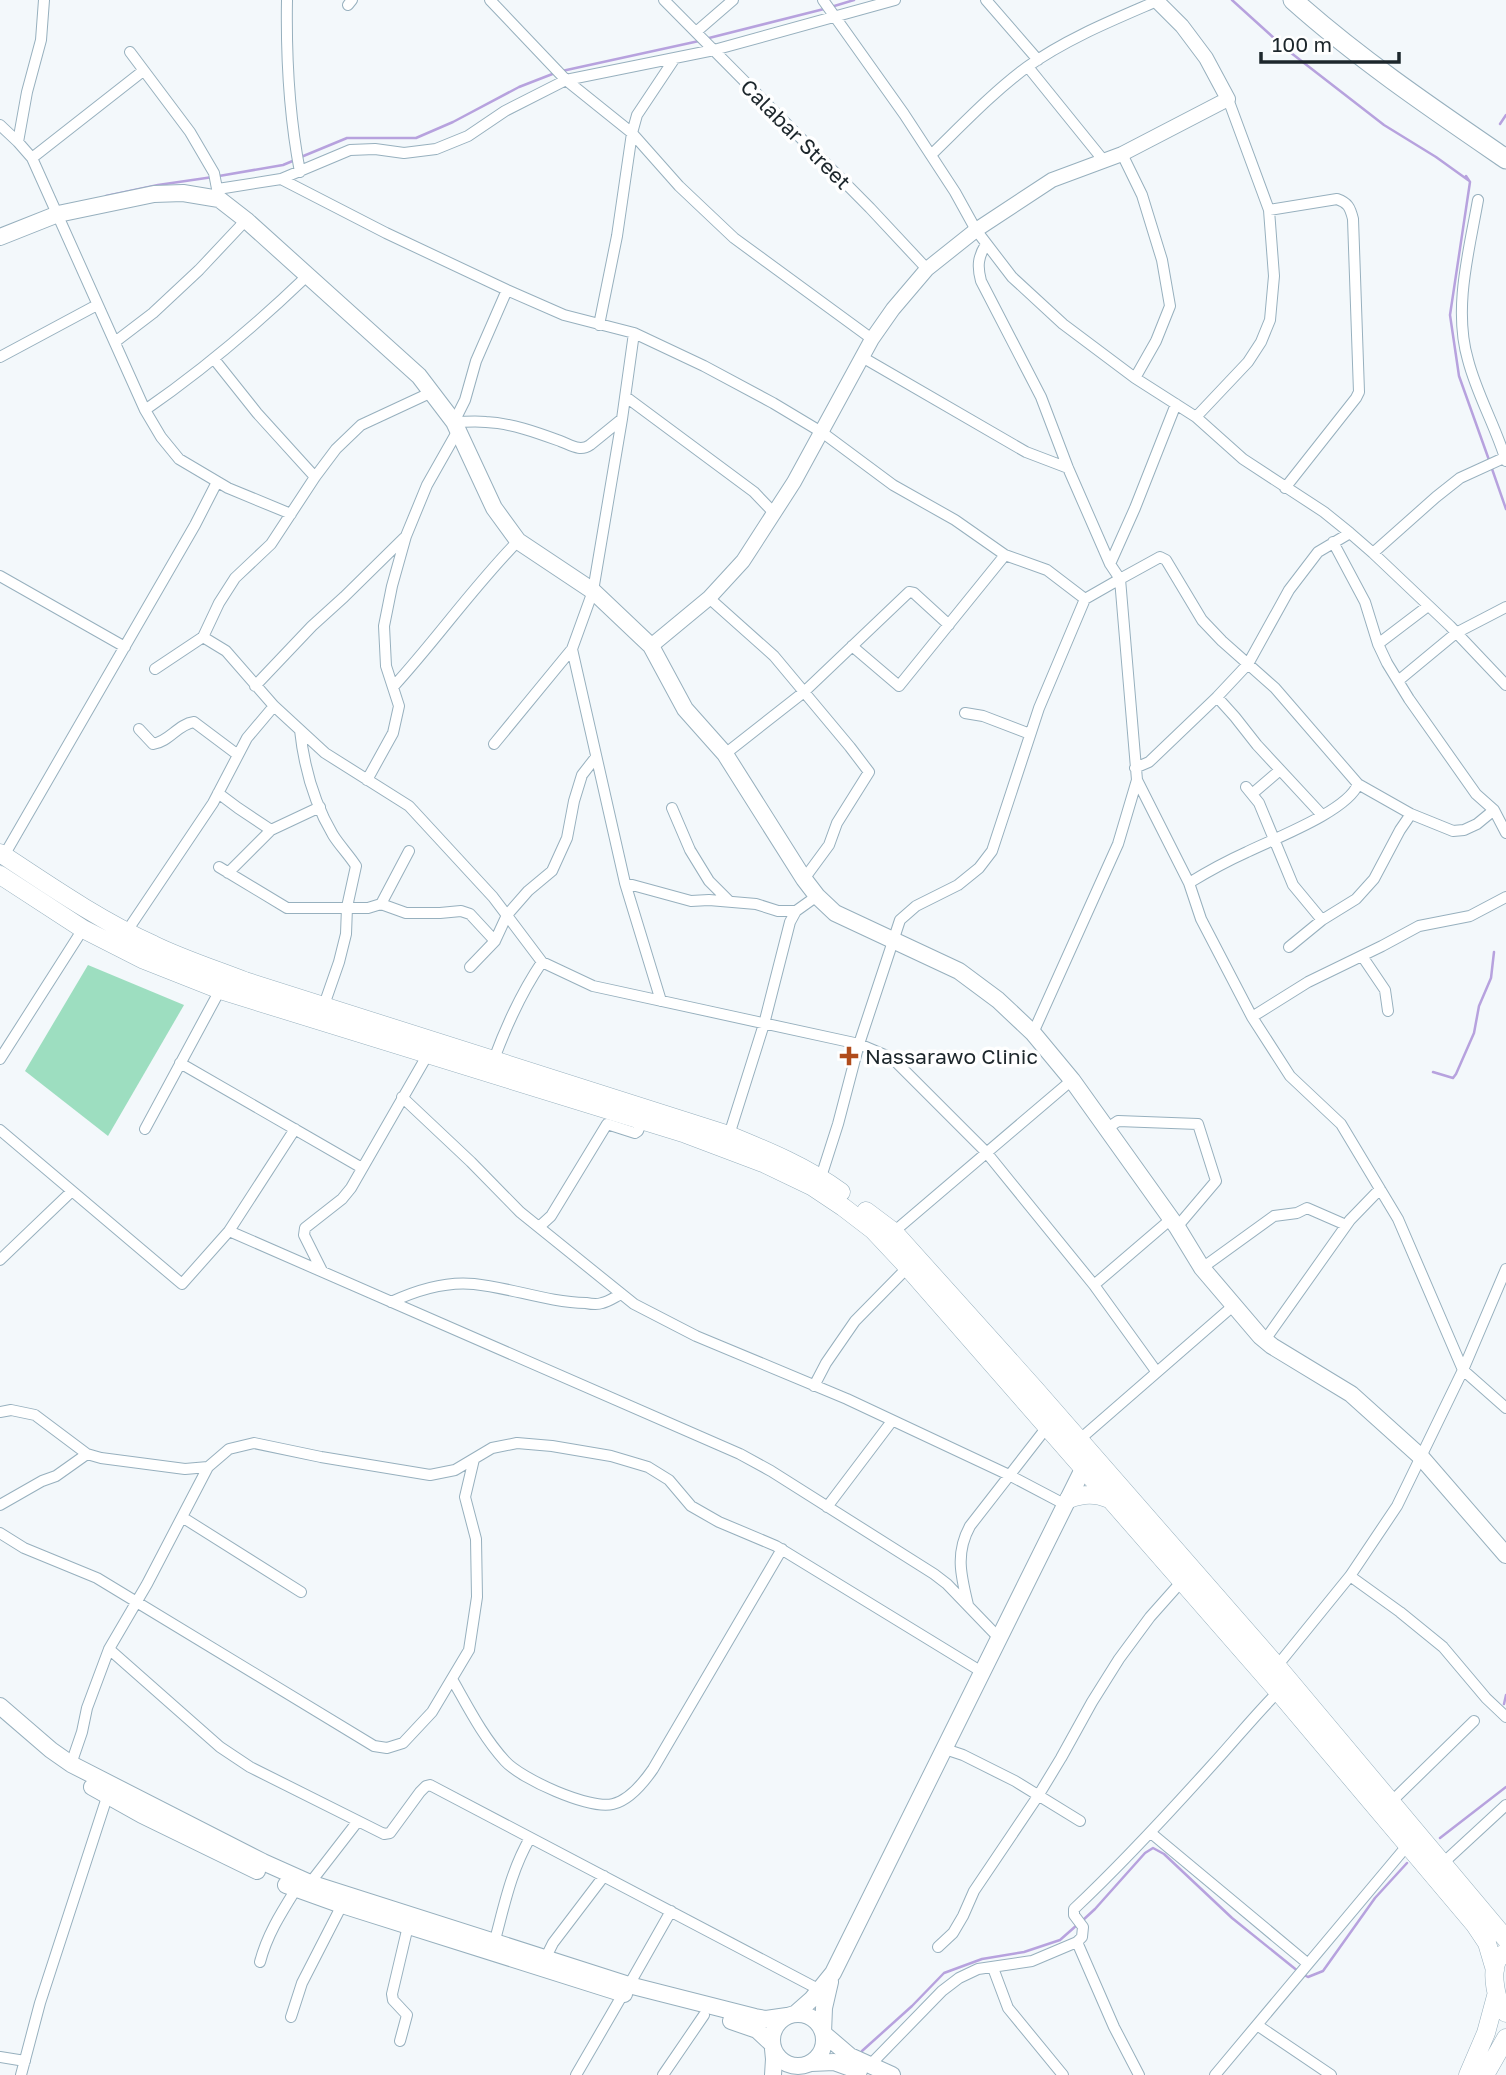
<svg xmlns="http://www.w3.org/2000/svg" width="1506" height="2075" viewBox="0 0 1506 2075" font-family="'Golos Text',sans-serif">
<style>
.green{fill:#9ddec0}
.lines{fill:none;stroke-linecap:round;stroke-linejoin:round}
.stream{stroke:#b7a2de;stroke-width:2.5}
.minor-casing{stroke:#97b0be;stroke-width:12}
.tertiary-casing{stroke:#97b0be;stroke-width:16}
.secondary-casing{stroke:#97b0be;stroke-width:18}
.primary-casing{stroke:#97b0be;stroke-width:19}
.trunk-casing{stroke:#97b0be;stroke-width:21}
.minor{stroke:#fff;stroke-width:10}
.tertiary{stroke:#fff;stroke-width:14}
.secondary{stroke:#fff;stroke-width:16}
.primary{stroke:#fff;stroke-width:18}
.trunk{stroke:#fff;stroke-width:19}
.poi-dot{fill:#b04b1b;stroke:#fff;stroke-width:2.5}
.labels{text-anchor:middle;dominant-baseline:central;stroke-width:7;stroke-linejoin:round;paint-order:stroke}
.street-label{font-size:21px;fill:#1d272c;stroke:#fff}
.poi-label{font-size:21px;fill:#1d272c;stroke:#fff;text-anchor:start}
</style>
<rect width="100%" height="100%" fill="#f3f8fb"/>
<!-- green -->
<path class="green" d="M88,965L184,1005L108,1136L25,1071Z"/>
<g class="lines">
<!-- stream -->
<path class="stream" d="M1232,0L1286,49L1384,125L1436,157L1468,180
M831,7L854,0
M709,38L824,9
M562,71L699,41
M1500,124L1506,115
M301,157L347,138H416L453,122L519,87L555,73
M219,176L283,165L295,160
M1466,176L1470,182L1450,315L1459,376L1489,460
M106,196L158,185L213,177
M1491,466L1506,509
M1433,1072L1453,1078L1456,1074L1474,1033L1479,1006L1491,978L1494,952
M1504,1704L1506,1695
M1440,1838L1506,1787
M1082,1921L1095,1909L1145,1853L1153,1848L1164,1854L1232,1918L1299,1972
M1304,1975L1308,1977L1323,1971L1375,1898L1407,1863
M862,2051L912,2006L944,1973L982,1959L1024,1952L1060,1940L1077,1925"/>
<!-- minor casing -->
<g class="minor-casing">
<path id="minor" d="M287,0C286,58 289,115 300,172
M490,0L566,80L632,133L679,186L734,238L872,339
M664,0L870,208L927,269
M823,0L904,114L955,192L976,230L1012,277L1063,324L1135,378L1196,417L1243,459L1324,512L1350,533L1373,553L1450,626L1506,685
M986,0L1038,60
M348,5L352,0
M696,32L733,0
M130,52L190,132L214,173L218,194
M1028,67L1104,161
M0,125L18,142L32,158L145,410L161,437L179,459L228,488L291,514
M18,142L27,92L41,40L44,0
M1122,154L1142,195L1162,260L1170,306L1156,341L1135,378
M931,155C962,125 992,93 1027,67C1066,39 1113,20 1157,1
M32,158L143,71
M281,179L350,150L375,149L404,153L436,149L468,136L505,111L566,80L714,50L895,0
M218,189L281,179L386,233L507,290L564,315L634,333L704,366L773,403L823,433L893,485L955,520L1005,555L899,686L852,646
M1478,200C1469,251 1453,309 1468,360C1477,395 1496,427 1506,461
M1269,210L1337,199C1348,203 1350,207 1353,219L1359,392L1356,398L1285,488
M986,244C978,257 977,266 981,281L1041,397L1068,468L1110,564L1120,579L1160,557L1166,560L1202,620L1222,641L1275,688L1358,784L1411,814L1453,831L1464,830L1477,824L1494,810
M507,290L476,361L465,400L454,422C464,422 476,421 486,422C511,423 538,433 560,441C571,445 580,452 590,445L622,419
M599,325L617,236L632,133L637,115L675,58
M634,333L622,419L593,591L572,649L625,883L661,1001
M115,342L153,313L199,270L246,220
M0,357L97,305
M862,357L1026,452L1068,468
M214,359L257,413L315,477
M626,397L754,492L775,514
M145,410C203,370 256,325 307,276
M1196,417L1248,362L1261,342L1270,320L1274,276L1269,210L1228,99
M1333,542L1365,602L1378,644L1387,663L1409,699L1476,794L1494,810L1506,833
M1373,553L1436,497L1460,478L1506,457
M1005,555L1047,570L1085,599
M1110,564L1135,508L1176,404
M0,576L125,647
M709,598L774,656L850,747L869,772L837,823L829,845L804,879
M203,637L219,603L235,578L271,544L315,477L336,449L361,425L432,392
M1378,644L1428,606
M155,669L203,637L226,651L274,706L325,753L409,806L493,897L542,962L593,986L859,1044L892,1058L986,1152L1094,1285L1156,1371
M1398,681L1456,633L1506,607
M255,686L312,626L344,597L404,538
M393,687C436,640 473,587 518,541
M1217,697L1235,717L1257,745L1322,815
M965,713L983,716L1030,734
M139,729L153,744C169,742 178,724 194,722L238,755
M300,730C304,767 314,803 333,835C340,846 349,855 356,866L347,907L346,934L339,962L324,1005
M494,744L572,649
M725,754L804,692L909,592L914,593L949,625
M1135,768L1149,762L1217,697L1248,664L1289,590L1318,552L1350,533
M367,780L393,733L399,706L386,666L384,626L392,586L406,536L427,485L457,432
M1246,787L1259,803L1293,885L1322,920
M218,793L238,808L271,830
M1252,794L1280,770
M672,808L690,850L709,881L730,902
M2,859L195,525L217,482
M219,867L287,908H368L381,904L409,851
M228,873L271,830L320,807
M625,883L691,901L709,900L756,904L778,911H796
M1189,883C1207,872 1227,861 1247,852C1273,839 1348,811 1358,784
M381,904L406,913H440L461,911L470,914L495,941
M127,931L213,803L247,738L274,706
M1289,947L1322,920L1356,899L1374,879L1400,830L1411,814
M1362,956L1385,990L1388,1011
M470,967L495,941L507,915L528,891L552,871L567,838L574,801L582,775L596,757
M1252,1017L1308,982L1382,946L1419,926L1470,916L1506,897
M1033,1033L1118,844L1137,780
M0,1059L83,929
M494,1059C507,1024 521,993 542,962
M180,1063L362,1168
M402,1097L471,1162L520,1212L634,1304L696,1336L847,1399L1009,1475L1066,1505
M145,1129L220,990
M1106,1129L1118,1121L1198,1124L1216,1181L1177,1227
M0,1130L182,1284L229,1231L295,1129
M729,1135L764,1024L790,922L796,911L817,896
M821,1177L838,1124L859,1044L900,920L916,906L958,885L979,868L992,851L1039,708L1085,599L1120,579L1137,780L1189,883L1201,919L1252,1017L1290,1076L1341,1124L1398,1219L1463,1370L1506,1408
M539,1227L551,1216L607,1124L635,1133L638,1131L642,1121
M229,1231L740,1454L771,1471L934,1574L947,1584L999,1638
M890,1235L1072,1080
M0,1260L72,1191
M1202,1268L1274,1216L1297,1213L1307,1208L1346,1225
M322,1271L304,1235L305,1228L342,1199L351,1188L428,1054
M1094,1285L1171,1219
M391,1302C417,1290 446,1281 474,1284C512,1288 547,1302 586,1303C591,1304 597,1305 602,1303C608,1302 615,1297 621,1294
M1265,1340L1350,1220L1380,1189
M814,1386L826,1363L855,1321L908,1267
M0,1412L11,1410L35,1415L87,1454L101,1458L185,1469L208,1467
M1079,1440L1233,1306
M0,1505L42,1481L56,1476L87,1454
M827,1507L892,1421
M182,1517L301,1592
M0,1533L24,1548L97,1578L374,1746L387,1748L403,1743L432,1712L469,1650L477,1597L476,1539L465,1497L474,1459
M1350,1576L1400,1612L1443,1647L1486,1698L1506,1717
M968,1605C961,1576 955,1553 970,1526L1047,1427
M109,1649L220,1747L250,1767L384,1834L390,1833L420,1792L426,1786L430,1785L820,1990
M1277,1666L1350,1576L1397,1506L1463,1370L1506,1269
M452,1679C468,1707 483,1737 505,1761C521,1779 590,1810 613,1804C630,1800 644,1782 653,1769L782,1549
M945,1749L963,1755L1015,1781L1080,1821
M71,1764L82,1732L87,1708L109,1649L147,1584L208,1467L229,1449L254,1443L321,1457L430,1475L455,1470L492,1448L517,1443L552,1446L611,1456L648,1467L669,1480L691,1506L719,1522L776,1546L982,1672
M1391,1802L1474,1721
M1151,1833L1307,1963
M1442,1864L1506,1805
M310,1883L358,1821
M492,1941L496,1936C505,1902 512,1869 530,1838
M1077,1942L1082,1937L1083,1927L1074,1915V1909C1123,1863 1168,1814 1213,1764C1235,1740 1255,1715 1278,1692
M938,1947L953,1933L963,1916L974,1891L1038,1796L1061,1758L1092,1702L1119,1659L1150,1617L1182,1581
M546,1957L553,1943L604,1876
M260,1962C267,1935 281,1913 296,1889
M993,1968L1008,2008L1063,2075
M629,1985L671,1911
M291,2017L302,1983L342,1905
M1257,2025L1331,2075
M400,2041L407,2015L393,2000L392,1994L408,1926
M0,2057L25,2061
M870,2065L942,1991L959,1978L978,1969L1032,1961L1077,1942L1114,2027L1139,2075
M21,2075L40,2003L109,1791
M576,2075L623,1994
M663,2075L704,2015
M1215,2075L1411,1841"/>
</g>
<!-- tertiary casing -->
<g class="tertiary-casing">
<path id="tertiary" d="M651,646L709,598L743,561L794,482L872,339L893,309L927,269L976,230L1052,180L1122,154L1228,99L1206,58L1182,26L1156,0"/>
</g>
<!-- secondary casing -->
<g class="secondary-casing">
<path id="secondary" d="M0,237L58,214L154,194L183,193L219,199L246,220L419,376L454,422L494,508L518,541L593,591L651,646L685,709L725,754L804,879L817,896L835,913L959,971L998,1000L1033,1033L1072,1080L1177,1227L1202,1268L1260,1336L1272,1346L1351,1394L1421,1457L1506,1555
M0,1706L51,1750L71,1764L263,1862L310,1883L629,1985L755,2017L766,2019L787,2016
M92,1787L142,1815L257,1871
M286,1885L336,1903L624,1994
M830,1982L824,2008L823,2033L850,2056L892,2075
M772 2040a26 26 0 1 1 52 0a26 26 0 1 1-52 0Z
M795,2014L812,1999L833,1973L1083,1469L1092,1460
M731,2021L757,2030L772,2044
M773,2049L774,2059L773,2075
M811,2063L834,2062L859,2071"/>
</g>
<!-- primary casing -->
<g class="primary-casing">
<path id="primary" d="M0,853C50,886 99,920 154,945C183,959 214,969 245,981L729,1135C768,1151 807,1167 841,1192
M0,875L83,929L144,960L220,990L686,1134L763,1163L813,1187L843,1207L873,1230L903,1262L1276,1689L1475,1925L1487,1943L1495,1970
M866,1211L894,1232L1035,1389L1277,1666L1506,1939
M1069,1499C1084,1494 1094,1493 1109,1499
M1506,1952C1502,1955 1499,1957 1497,1961C1491,1973 1496,2004 1506,2013
M1468,2075L1486,2033L1496,1996
M1485,2075L1506,2038"/>
</g>
<!-- trunk casing -->
<g class="trunk-casing">
<path id="trunk" d="M1293,0C1359,59 1433,109 1506,159"/>
</g>
<!-- minor -->
<use href="#minor" class="minor"/>
<!-- tertiary -->
<use href="#tertiary" class="tertiary"/>
<!-- secondary -->
<use href="#secondary" class="secondary"/>
<!-- primary -->
<use href="#primary" class="primary"/>
<!-- trunk -->
<use href="#trunk" class="trunk"/>
</g>
<!-- markers -->
<path class="poi-dot" d="M845.5 1045.5h7v7h7v7h-7v7h-7v-7h-7v-7h7z"/>
<g class="labels">
<!-- street labels -->
<g class="street-label">
<text transform="translate(796 134) rotate(45)">Calabar Street</text>
</g>
<!-- poi labels -->
<g class="poi-label">
<text x="865" y="1056">Nassarawo Clinic</text>
</g>
</g>
<!-- scale -->
<path d="M1261 52v10h138v-10" fill="none" stroke="#1d272c" stroke-width="3.5"/>
<text x="1272" y="52" font-size="21" fill="#1d272c" stroke="#ffffff" stroke-width="5" paint-order="stroke">100 m</text>
</svg>
